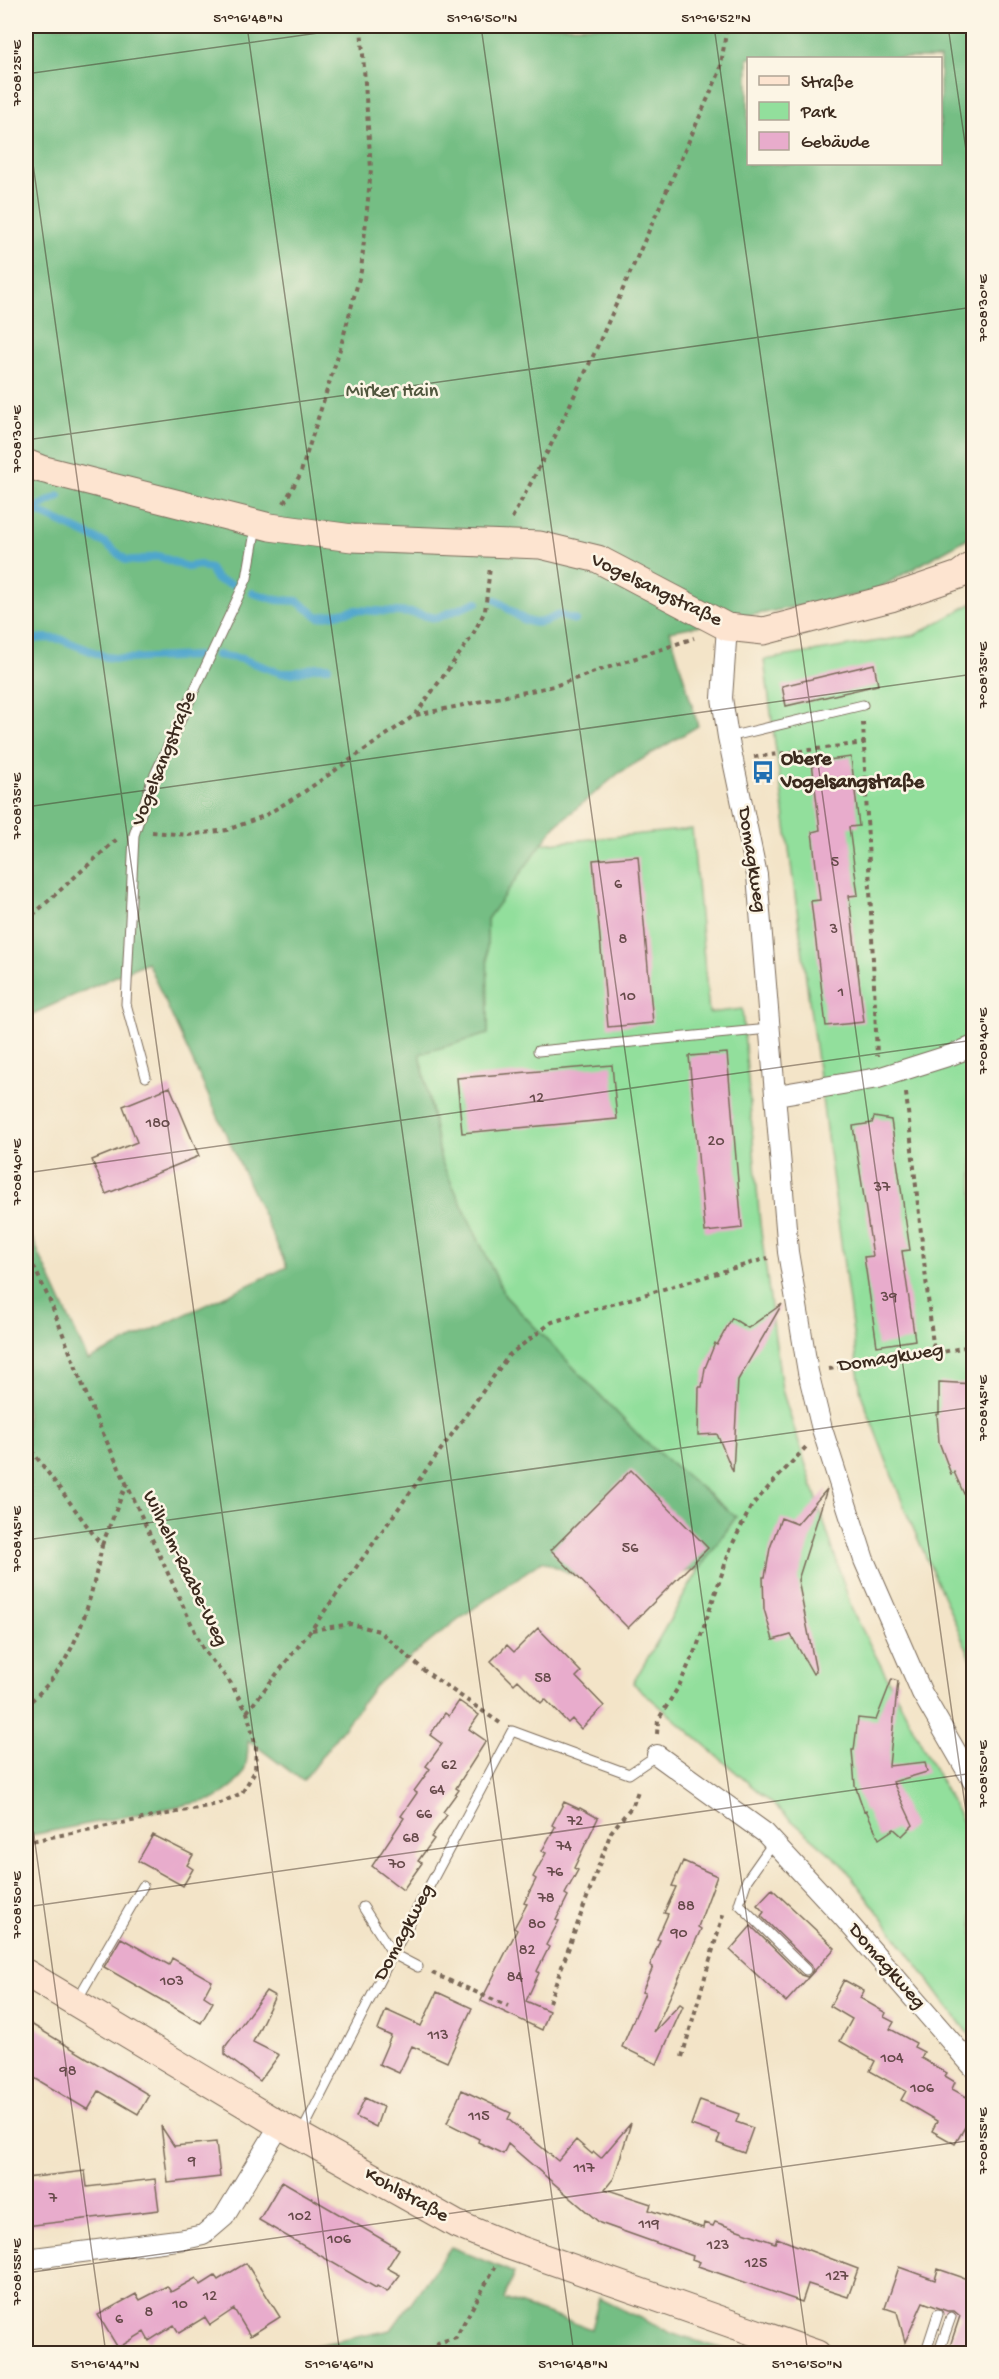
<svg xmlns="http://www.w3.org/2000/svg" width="999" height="2379" viewBox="0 0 999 2379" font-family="'Gochi Hand',sans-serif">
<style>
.green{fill:#92df9c;stroke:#66845d;stroke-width:1.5}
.forest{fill:#75be84;stroke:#587451;stroke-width:1.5;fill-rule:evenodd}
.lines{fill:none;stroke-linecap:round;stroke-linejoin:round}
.stream{stroke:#4fa6cc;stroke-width:8}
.building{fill:#e8accc}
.lane-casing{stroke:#7b6b5a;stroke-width:11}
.street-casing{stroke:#7b6b5a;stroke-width:22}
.secondary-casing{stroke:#7b6b5a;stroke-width:29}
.path{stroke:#7b6b5a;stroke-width:4;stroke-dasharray:4.5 4.5;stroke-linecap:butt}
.lane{stroke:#fff;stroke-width:9}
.street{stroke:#fff;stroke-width:20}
.secondary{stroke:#fde4d0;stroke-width:27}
.ticks{fill:none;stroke:#3b2a1e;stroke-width:1.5;stroke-opacity:0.45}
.labels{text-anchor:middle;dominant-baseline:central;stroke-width:5;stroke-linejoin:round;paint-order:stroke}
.number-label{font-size:16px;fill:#664a4a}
.park-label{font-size:20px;fill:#51573e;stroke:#fcf5e5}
.street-label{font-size:20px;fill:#3b2a1e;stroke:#fcf5e5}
.poi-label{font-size:20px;font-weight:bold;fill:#3b2a1e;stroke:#fcf5e5;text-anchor:start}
.neatline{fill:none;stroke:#3b2a1e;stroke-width:2}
.ticks-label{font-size:15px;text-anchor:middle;fill:#3b2a1e}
</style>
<rect width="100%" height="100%" fill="#fcf5e5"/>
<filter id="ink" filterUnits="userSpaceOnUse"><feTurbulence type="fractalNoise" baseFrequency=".0167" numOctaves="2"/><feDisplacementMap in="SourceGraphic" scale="12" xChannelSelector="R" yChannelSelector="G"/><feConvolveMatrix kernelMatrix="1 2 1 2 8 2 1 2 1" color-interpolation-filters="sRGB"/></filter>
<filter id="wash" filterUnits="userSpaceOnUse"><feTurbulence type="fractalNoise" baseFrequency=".008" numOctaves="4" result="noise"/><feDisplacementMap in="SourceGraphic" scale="24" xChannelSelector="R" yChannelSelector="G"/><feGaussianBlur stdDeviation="1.35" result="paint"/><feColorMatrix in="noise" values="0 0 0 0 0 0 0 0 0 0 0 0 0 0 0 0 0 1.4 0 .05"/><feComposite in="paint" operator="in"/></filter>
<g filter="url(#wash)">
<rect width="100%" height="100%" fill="#f3e4c8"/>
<!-- green -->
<path class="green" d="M973,603V1663L906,1512L861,1394L764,660L915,635Z
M692,829L709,1013L742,1009L760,1224L782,1390L852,1610L973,1843V2037L966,2031L843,1865L633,1683L700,1568L736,1517L643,1440L505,1296L441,1161L420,1053L488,1034L487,919L540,844Z"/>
<!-- forest -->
<path class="forest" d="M26,26H973V535L872,592L670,631L698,726L619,773L555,826L487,919L488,1034L420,1054L441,1161L505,1296L643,1440L736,1517L700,1568L611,1591L542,1561L457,1620L375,1686L303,1781L248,1740C248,1774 243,1780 215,1799L26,1836V1225L88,1360L287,1267L147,962L26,1017ZM748,58H940V164H748Z
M451,2247L514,2273L504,2299L591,2329L599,2298L673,2334L737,2353H279L391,2330Z"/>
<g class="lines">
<!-- stream -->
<path class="stream" d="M26,506L105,543L126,560L137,561L158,556L187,567L200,565L210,569L217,580L231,584
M34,509L59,496
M253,593L277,600L297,601L319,617L357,610L413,613L436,618L477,602
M496,600C521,616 529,633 558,615L575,620
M26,640L44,638L60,639L106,657L123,659L197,656
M217,655L242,659L281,673H293L316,667H328"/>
</g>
<g id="blocks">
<!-- building -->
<path class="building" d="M874,664L878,685L786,706L782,686Z
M851,757L859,826L849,827L858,895L849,896L864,1022L826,1026L811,901L820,900L812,832L820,830L812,762Z
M638,856L653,1023L608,1027L593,860Z
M727,1053L742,1228L705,1232L689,1056Z
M612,1065L617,1119L462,1133L457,1078Z
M170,1087L199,1156L106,1194L92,1160L137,1142L123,1106Z
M874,1117L891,1120L910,1250L902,1251L915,1340L877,1346L864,1257L873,1256L853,1126L872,1123Z
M782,1304L738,1380L733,1472L717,1434L698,1435L699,1387H702L705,1368L715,1343L717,1345L732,1318L748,1328Z
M939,1382L974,1384V1516L954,1472L951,1474L939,1442L937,1414H939Z
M631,1470L708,1548L628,1628L551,1550Z
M827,1489L798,1580L816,1672L813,1674L791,1635L773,1640L764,1609L763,1577H765L770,1548L781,1518L797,1524Z
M538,1628L581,1672L576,1677L604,1706L581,1729L572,1719L568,1723L545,1699L541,1703L518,1680L514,1684L491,1661L507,1645L514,1652Z
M892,1679L898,1681L889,1766L925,1762L927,1772L893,1782L913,1825L902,1836L894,1829L879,1839L866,1810L864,1811L855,1785L852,1750H854L858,1718L876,1720Z
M459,1701L479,1715L469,1729L486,1741L456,1788L459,1790L443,1812L447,1815L431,1837L434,1839L418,1861L422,1863L403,1890L372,1866L404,1818L401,1816L417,1793L414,1791L430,1769L426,1766L442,1744L430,1735L445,1713L449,1716Z
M564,1802L579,1809L580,1808L598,1818L574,1868L578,1870L565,1894L568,1896L556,1920L559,1921L546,1945L549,1947L537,1971L539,1973L526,2001L549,2011L542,2030L481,2001L517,1930L514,1928L527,1904L524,1903L536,1879L533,1877L546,1853L542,1851L555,1827L552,1825Z
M153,1835L193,1855L187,1865L193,1869L183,1886L138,1861Z
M683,1861L717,1876L698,1927L701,1929L654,2032L680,2004L683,2006L657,2064L622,2047L645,1993L642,1992L653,1967L650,1965L660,1940L657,1939L668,1914L664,1913L676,1887L672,1886Z
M772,1889L835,1948L786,2002L730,1950L751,1926L801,1975L807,1977L811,1974L813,1969L811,1965L761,1916L764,1912L757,1905Z
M121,1938L169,1965L172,1958L212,1981L204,1996L213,2002L201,2023L104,1967Z
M844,1980L864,1991L860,1998L886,2013L884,2017L894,2022L890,2029L916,2043L914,2047L924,2052L921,2058L947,2073L945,2076L955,2082L952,2089L974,2101V2112L955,2144L932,2131L937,2121L901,2100L906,2091L870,2071L875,2061L840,2041L852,2019L830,2006Z
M266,1991L275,1996L253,2042L279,2055L260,2081L225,2055V2047Z
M437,1992L472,2008L447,2062L412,2046L399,2073L379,2064L391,2036L378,2030L386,2010L421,2026Z
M26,2021L149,2095L138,2114L99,2091L88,2110L26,2073Z
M462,2090L511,2113L508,2119L558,2161L576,2140L592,2154L594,2152L601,2158L631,2123L614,2178L605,2189L651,2204L649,2210L703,2228L704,2223L713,2226L715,2222L775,2243L777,2238L858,2269L848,2297L808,2284L802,2302L698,2266L700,2262L692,2259L693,2256L600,2223L508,2144L503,2154L478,2142L479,2139L447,2123Z
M365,2098L383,2107L376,2127L356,2117Z
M700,2100L739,2114L736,2122L753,2128L744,2153L717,2143L720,2135L691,2125Z
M161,2126L174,2146L216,2142L220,2177L168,2183Z
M85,2171L87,2187L155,2179L159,2210L26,2226V2178Z
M282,2181L399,2249L387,2268L400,2275L387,2292L377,2286L376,2288L259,2220Z
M246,2263L280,2317L250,2336L234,2309L210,2325L205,2317L179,2333L174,2325L149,2341L144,2332L118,2348L98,2315L136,2294L140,2300L167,2286L171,2292L196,2278L201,2285L215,2276L218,2280Z
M899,2267L935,2280L938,2269L973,2281L972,2286H974V2354L950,2346L960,2316L954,2311H947L923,2302L905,2342L897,2312L885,2308Z"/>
</g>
</g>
<g filter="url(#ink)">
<use href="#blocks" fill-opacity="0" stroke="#7b6b5a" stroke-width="1.5"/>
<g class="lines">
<!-- lane casing -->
<g class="lane-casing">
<path id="lane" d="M728,737L863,705
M538,1051L769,1029
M146,1077L126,1004L134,835L151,783L247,578L256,526
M773,1843L747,1880L739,1904L806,1970
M363,1907L393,1954L418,1967
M77,2000L143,1886
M301,2134L393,1954L512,1731L629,1774L657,1755
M925,2354L938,2314
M938,2354L951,2317"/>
</g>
<!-- street casing -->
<g class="street-casing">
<path id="street" d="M727,627L722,698L728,737L757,875L788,1252L808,1372L822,1429L864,1560L922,1693L974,1783
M777,1095L878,1078L951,1055L974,1046
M657,1755L765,1833L843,1917L974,2068
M26,2259L185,2239L203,2235L224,2217L280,2125"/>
</g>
<!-- secondary casing -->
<g class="secondary-casing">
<path id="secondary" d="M26,463L41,469L270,527L352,538L540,545L598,559L727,627L764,631L891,598L959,575L974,564
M26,1973L280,2125L456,2224L507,2245L817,2354"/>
</g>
<!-- path -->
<path class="path" d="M284,503L300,475L340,349L361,271L371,169L361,26
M512,518L549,449L594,354L720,71L727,26
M416,715L554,686L694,638
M863,722L877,1056
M754,757L864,743
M152,832L188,835L227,830L264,816L301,794L415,715L471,638L485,611L490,567
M26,921L117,839
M906,1093L934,1354
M26,1250L50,1301L94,1414L204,1651L230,1682L247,1712L256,1747L255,1771L242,1793L218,1804L26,1842
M829,1369L934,1354L974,1345
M26,1443L102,1546C89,1607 77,1664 26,1705
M102,1545L126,1485
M312,1630L351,1624L379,1631L426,1672L500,1723
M247,1712L311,1630L509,1355L552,1322L768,1258
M657,1734L658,1720L679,1686L698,1644L731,1547L752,1505L806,1447
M432,1973L508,2006
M549,2002L611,1832L633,1805L639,1788
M682,2057L724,1911
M434,2354L438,2343L456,2337L495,2267"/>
<!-- lane -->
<use href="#lane" class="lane"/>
<!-- street -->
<use href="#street" class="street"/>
<!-- secondary -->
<use href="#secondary" class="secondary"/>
</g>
</g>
<!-- ticks -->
<path class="ticks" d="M247,26L574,2354M481,26L808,2354M714,26L974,1869M948,26L974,205M26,74L368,26M26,114L340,2354M26,440L974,307M26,807L974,674M26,1173L974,1040M26,1540L974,1407M26,1778L106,2354M26,1907L974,1773M26,2273L974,2140"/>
<!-- icons -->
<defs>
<g id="bus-bare" transform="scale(1.8)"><path d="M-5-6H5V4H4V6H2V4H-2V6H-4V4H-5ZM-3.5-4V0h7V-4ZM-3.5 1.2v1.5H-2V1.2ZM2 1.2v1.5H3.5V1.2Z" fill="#1f6fb2" stroke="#fcf5e5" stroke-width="2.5" paint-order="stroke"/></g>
</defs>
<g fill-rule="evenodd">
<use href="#bus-bare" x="763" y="772"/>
</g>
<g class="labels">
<!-- number labels -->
<g class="number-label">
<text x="835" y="863">5</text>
<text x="618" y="885">6</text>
<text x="834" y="930">3</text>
<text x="623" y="940">8</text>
<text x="841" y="993">1</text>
<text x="628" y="997">10</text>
<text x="537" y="1099">12</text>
<text x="158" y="1124">180</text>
<text x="716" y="1142">20</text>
<text x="882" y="1188">37</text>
<text x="889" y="1298">39</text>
<text x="630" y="1549">56</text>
<text x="543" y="1679">58</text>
<text x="449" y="1766">62</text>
<text x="437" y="1791">64</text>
<text x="424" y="1815">66</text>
<text x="575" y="1822">72</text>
<text x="411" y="1839">68</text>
<text x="564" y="1847">74</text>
<text x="397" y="1865">70</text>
<text x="555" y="1873">76</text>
<text x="546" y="1899">78</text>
<text x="686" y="1907">88</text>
<text x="537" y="1925">80</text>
<text x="679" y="1934">90</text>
<text x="527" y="1951">82</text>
<text x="515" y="1978">84</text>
<text x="172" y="1982">103</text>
<text x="438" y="2036">113</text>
<text x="892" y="2059">104</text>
<text x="68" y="2072">98</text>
<text x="922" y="2089">106</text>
<text x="479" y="2117">115</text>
<text x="192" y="2162">9</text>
<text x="584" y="2169">117</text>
<text x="53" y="2199">7</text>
<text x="300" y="2217">102</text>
<text x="649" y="2225">119</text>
<text x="339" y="2240">106</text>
<text x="718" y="2246">123</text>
<text x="756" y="2264">125</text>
<text x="837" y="2277">127</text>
<text x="210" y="2297">12</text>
<text x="180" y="2305">10</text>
<text x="149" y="2313">8</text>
<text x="119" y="2320">6</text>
</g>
<!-- park labels -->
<g class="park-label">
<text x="392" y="392">Mirker Hain</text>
</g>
<!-- street labels -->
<g class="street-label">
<text transform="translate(656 591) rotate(26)">Vogelsangstraße</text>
<text transform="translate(165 759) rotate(-68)">Vogelsangstraße</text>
<text transform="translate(751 860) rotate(81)">Domagkweg</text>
<text transform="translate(891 1359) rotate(-9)">Domagkweg</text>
<text transform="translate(184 1569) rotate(64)">Wilhelm-Raabe-Weg</text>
<text transform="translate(405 1933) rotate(-62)">Domagkweg</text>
<text transform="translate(886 1967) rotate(49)">Domagkweg</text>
<text transform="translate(406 2196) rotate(29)">Kohlstraße</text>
</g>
<!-- poi labels -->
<g class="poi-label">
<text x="781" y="760">Obere<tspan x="781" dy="23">Vogelsangstraße</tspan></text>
</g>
</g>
<!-- margin -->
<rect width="999" height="2379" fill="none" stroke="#fcf5e5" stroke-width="66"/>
<!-- legend -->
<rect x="747" y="57" width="195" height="108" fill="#fcf5e5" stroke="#afa495" stroke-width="1.5"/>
<rect x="759" y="76" width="30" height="9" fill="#fde4d0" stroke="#afa495" stroke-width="1.5"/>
<text x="801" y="87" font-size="18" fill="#3b2a1e">Straße</text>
<rect x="759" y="102" width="30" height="18" fill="#92df9c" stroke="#afa495" stroke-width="1.5"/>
<text x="801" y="117" font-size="18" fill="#3b2a1e">Park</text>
<rect x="759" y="132" width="30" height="18" fill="#e8accc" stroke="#afa495" stroke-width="1.5"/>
<text x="801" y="147" font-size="18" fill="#3b2a1e">Gebäude</text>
<rect x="33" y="33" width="933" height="2313" class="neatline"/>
<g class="ticks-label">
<text x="248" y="22">51°16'48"N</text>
<text x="482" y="22">51°16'50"N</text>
<text x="716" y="22">51°16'52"N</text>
<text transform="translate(16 73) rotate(-90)" y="5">7°08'25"E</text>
<text transform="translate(982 308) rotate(-90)" y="5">7°08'30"E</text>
<text transform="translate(16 439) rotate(-90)" y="5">7°08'30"E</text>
<text transform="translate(982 675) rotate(-90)" y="5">7°08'35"E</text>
<text transform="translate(16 806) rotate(-90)" y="5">7°08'35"E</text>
<text transform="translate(982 1041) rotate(-90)" y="5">7°08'40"E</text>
<text transform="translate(16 1172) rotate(-90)" y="5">7°08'40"E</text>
<text transform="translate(982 1408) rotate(-90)" y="5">7°08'45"E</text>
<text transform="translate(16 1539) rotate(-90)" y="5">7°08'45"E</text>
<text transform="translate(982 1774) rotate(-90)" y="5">7°08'50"E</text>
<text transform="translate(16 1905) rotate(-90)" y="5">7°08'50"E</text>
<text transform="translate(982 2141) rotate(-90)" y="5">7°08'55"E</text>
<text transform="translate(16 2272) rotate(-90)" y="5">7°08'55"E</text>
<text x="105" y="2368">51°16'44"N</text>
<text x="339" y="2368">51°16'46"N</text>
<text x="573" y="2368">51°16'48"N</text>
<text x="807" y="2368">51°16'50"N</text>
</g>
</svg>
